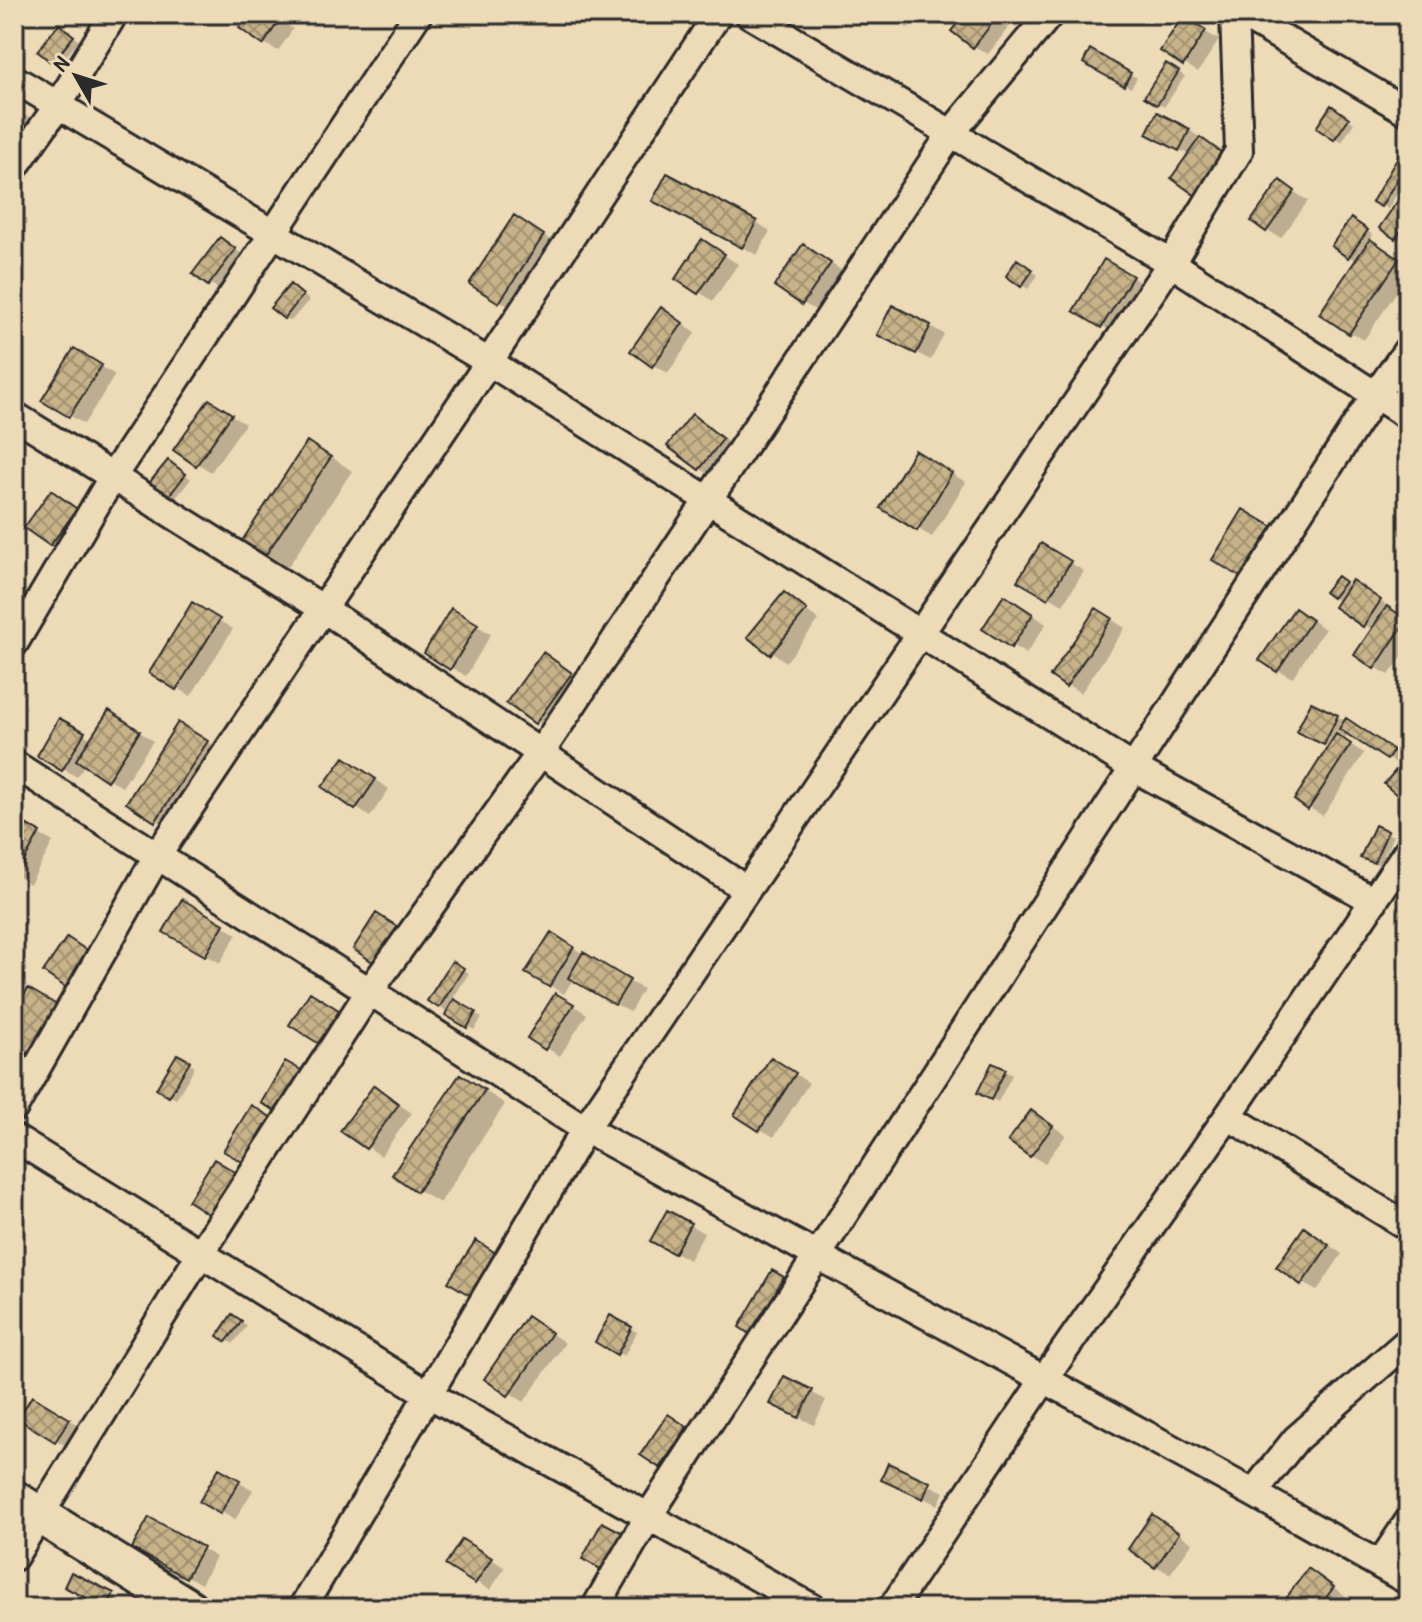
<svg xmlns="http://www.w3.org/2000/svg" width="1422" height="1622" viewBox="0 0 1422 1622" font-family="'Patrick Hand',sans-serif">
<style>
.shadow{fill:#0003}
.building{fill:url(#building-cross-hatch);stroke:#2b2b2b;stroke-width:2}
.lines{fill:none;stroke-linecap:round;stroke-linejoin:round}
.street-casing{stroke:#2b2b2b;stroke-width:32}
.secondary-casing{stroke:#2b2b2b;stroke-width:42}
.street{stroke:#eddab7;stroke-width:26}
.secondary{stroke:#eddab7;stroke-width:36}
</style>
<defs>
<pattern id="building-cross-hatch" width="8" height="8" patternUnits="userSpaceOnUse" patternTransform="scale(2)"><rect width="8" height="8" fill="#c8b389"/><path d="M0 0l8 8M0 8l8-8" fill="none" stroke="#a39270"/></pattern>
</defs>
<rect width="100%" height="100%" fill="#eddab7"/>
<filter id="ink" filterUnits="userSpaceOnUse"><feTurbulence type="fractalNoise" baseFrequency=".0125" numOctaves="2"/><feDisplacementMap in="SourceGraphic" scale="16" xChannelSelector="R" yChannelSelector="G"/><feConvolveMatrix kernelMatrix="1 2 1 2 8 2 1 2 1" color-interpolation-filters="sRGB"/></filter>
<g filter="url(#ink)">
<!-- shadow -->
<path class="shadow" d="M251,14H272L293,29L278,51L264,43Z
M885,14H919L908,28Z
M967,14H1003L1013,22L988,54L974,46Z
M1305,14H1332L1325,26Z
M1184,19L1219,40L1198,72L1163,51Z
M66,30L79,41L59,65L53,61Z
M1091,52L1137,78L1131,88L1085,62Z
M1167,66L1185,76L1164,107L1147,96Z
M1332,108L1354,123L1342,142L1319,128Z
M14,109L29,118L14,141Z
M1189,130L1238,164L1198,194L1174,178L1190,155L1162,141Z
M1408,153V175L1388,209L1374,201Z
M1281,183L1308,201L1281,238L1267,230Z
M1408,190V244L1396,237Z
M669,208L756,222L770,231L757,255Z
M1358,224L1373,235L1369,241L1408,266V275L1364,340L1350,332L1357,261L1349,257Z
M528,226L557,244L515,310L472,283Z
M221,239L249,259L224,293L195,273Z
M716,250L738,264L713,301L699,292Z
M818,255L844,272L817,311L803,303Z
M1105,261L1146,286L1116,334L1076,310Z
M1024,266L1038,275L1028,289L1022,285Z
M297,290L309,300L291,321L285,317Z
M661,309L696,332L668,373L653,365Z
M930,326L944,334L931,360L894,342Z
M75,351L115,375L84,424L44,400Z
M224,410L245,424L211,472L176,450Z
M692,416L736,448L714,477L700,469Z
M916,453L966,482L932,537L883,508Z
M330,456L352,471L288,567L244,540Z
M175,466L191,479L175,499L169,496Z
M66,501L90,518L65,553L51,545Z
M1041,546L1084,571L1063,605L1020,580Z
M1344,582L1350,587L1367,591L1408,621V649L1389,675L1375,667L1373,631L1327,592Z
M784,594L819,620L786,662L750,636Z
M193,605L233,629L191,696L152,672Z
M1019,605L1046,624L1026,654L984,628Z
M452,611L491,634L466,676L426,652Z
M1111,619L1125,628L1081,693L1053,676Z
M1310,619L1325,629L1292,678L1278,670Z
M544,655L585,683L551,731L509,703Z
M1312,705L1347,721L1399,755L1394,762L1348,732L1344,741L1364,753L1323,816L1296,800L1330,748L1313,740Z
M60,720L92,739L124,721L153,741L122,787L85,764L77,777L40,755Z
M201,737L228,755L178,833L128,802Z
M358,768L389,789L370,817L325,787Z
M14,820L53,842L30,884L14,875Z
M1387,833L1393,836L1380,865L1369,861Z
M182,902L237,934L220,963L165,931Z
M551,935L587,956L564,994L528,972Z
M452,963L469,973L452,1000L482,1018L474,1030L430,1001Z
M630,982L643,989L630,1012L617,1005Z
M29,991L70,1015L43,1060L14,1043V1017Z
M556,995L587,1014L560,1056L530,1038Z
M178,1056L195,1067L176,1099L159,1089Z
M14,1065L31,1075L14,1098Z
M993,1065L1012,1075L998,1102L980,1093Z
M786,1068L809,1083L774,1137L737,1115Z
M374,1088L412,1113L381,1156L343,1130Z
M482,1089L505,1104L440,1203L418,1190Z
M1032,1112L1066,1135L1045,1163L1031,1155Z
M668,1213L704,1233L689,1260L653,1240Z
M1319,1238L1342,1254L1317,1291L1302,1283Z
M477,1243L510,1263L484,1302L451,1281Z
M772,1273L797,1287L767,1341L742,1327Z
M233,1317L247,1326L233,1344L220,1335Z
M611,1318L637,1332L624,1356L598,1342Z
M542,1327L565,1343L524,1402L487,1378Z
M785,1379L826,1400L814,1425L787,1411Z
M33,1398L83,1428L71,1449L21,1418Z
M682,1424L700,1436L675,1474L643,1455Z
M889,1466L944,1492L938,1505L883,1479Z
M220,1471L253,1490L235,1520L202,1501Z
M150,1520L216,1557L201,1584L135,1547Z
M1167,1525L1192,1543L1170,1574L1156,1566Z
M477,1549L505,1568L490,1590L476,1582Z
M1309,1570L1347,1597L1338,1608H1288Z
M72,1574L120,1599L115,1608H109L67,1586Z
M54,1599L68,1607L70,1608H49Z"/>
<!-- building -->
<path class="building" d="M249,14H273L280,19L263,45L239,28Z
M965,14H999L973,48L951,31Z
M1183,16L1206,30L1183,66L1160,51Z
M59,24L74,36L52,63L37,51Z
M1090,49L1131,73L1124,86L1083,63Z
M1166,63L1179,71L1157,105L1144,97Z
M1331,105L1349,118L1334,140L1316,128Z
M1157,112L1190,129L1179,151L1146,134Z
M1200,137L1225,155L1196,196L1171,178Z
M1403,148L1408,150V161L1381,207L1372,202Z
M667,173L757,221L742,248L652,201Z
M1280,180L1295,191L1266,232L1251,221Z
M1408,186V221L1395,239L1379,228Z
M514,215L544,235L499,303L469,284Z
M1351,218L1368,230L1348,258L1331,246Z
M220,237L236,249L208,286L192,274Z
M702,239L725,254L698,294L675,279Z
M1370,239L1399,259L1349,334L1319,314Z
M803,244L831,263L802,305L774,286Z
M1017,259L1033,270L1021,287L1006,276Z
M1104,259L1133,276L1101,328L1073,311Z
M290,284L303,295L284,319L270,308Z
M892,305L931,325L916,354L877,335Z
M661,307L683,323L652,367L630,351Z
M74,348L102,365L69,417L41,401Z
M209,399L232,414L196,466L173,450Z
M692,414L723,439L699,470L667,446Z
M307,441L331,457L265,556L242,541Z
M915,450L952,473L917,531L880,508Z
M168,460L186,474L168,497L149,483Z
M51,490L77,509L50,546L24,528Z
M1243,509L1273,527L1242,578L1212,560Z
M1041,543L1071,561L1048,599L1017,581Z
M1337,576L1345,582L1332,598L1324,592Z
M1352,580L1381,600L1363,627L1334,607Z
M784,592L807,610L770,655L747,637Z
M1004,595L1033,614L1011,648L982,629Z
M192,602L220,619L176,690L149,673Z
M1387,606L1407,620L1374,669L1354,655Z
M451,608L478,624L450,670L424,653Z
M1096,608L1112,618L1066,687L1050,676Z
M1295,608L1312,620L1277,672L1259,660Z
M543,652L572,673L535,724L506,703Z
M1311,702L1338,715L1324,745L1296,732Z
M109,710L140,731L107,781L76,760Z
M59,718L85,732L62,771L37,756Z
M1346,718L1394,750L1387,760L1339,729Z
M178,722L208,741L155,822L126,803Z
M1336,734L1351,744L1308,810L1294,800Z
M1408,756V799L1405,802L1384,784Z
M344,757L376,779L355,810L322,787Z
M14,818L40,832L15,878H14Z
M1375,825L1388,831L1374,863L1360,858Z
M182,899L224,924L205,956L163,932Z
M376,913L403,930L379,966L353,949Z
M551,932L574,947L549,987L525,973Z
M67,937L95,956L71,991L43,972Z
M583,952L630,980L615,1005L568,978Z
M452,961L464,968L439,1008L427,1001Z
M28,988L57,1005L28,1054L14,1046V1013Z
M310,992L342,1012L321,1045L289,1025Z
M555,993L574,1004L545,1050L527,1038Z
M454,999L476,1012L467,1028L445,1015Z
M177,1054L190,1061L169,1097L156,1089Z
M771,1057L796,1073L759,1131L734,1115Z
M285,1061L308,1074L285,1116L261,1103Z
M992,1063L1006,1069L991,1100L977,1093Z
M460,1074L485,1090L417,1192L392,1175Z
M374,1085L399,1104L366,1149L340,1131Z
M251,1105L274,1119L246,1164L223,1151Z
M1031,1110L1053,1126L1030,1157L1008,1141Z
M214,1159L240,1175L213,1217L188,1201Z
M667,1210L691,1223L674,1254L650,1241Z
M1304,1227L1329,1245L1301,1285L1276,1267Z
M476,1240L497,1254L469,1295L448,1282Z
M772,1270L784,1277L751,1335L739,1327Z
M232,1314L242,1321L226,1342L217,1336Z
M610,1315L632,1327L617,1355L595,1342Z
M527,1316L552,1333L508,1396L484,1379Z
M784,1376L813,1390L799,1418L770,1404Z
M32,1396L70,1419L55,1442L18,1419Z
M668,1414L687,1427L660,1468L640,1455Z
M888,1463L930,1482L923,1499L881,1480Z
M219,1468L240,1480L220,1514L199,1502Z
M1152,1514L1179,1533L1155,1568L1128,1549Z
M149,1517L203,1547L186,1578L132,1548Z
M602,1522L627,1535L606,1572L582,1559Z
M462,1539L492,1558L475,1584L445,1565Z
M1308,1568L1334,1587L1318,1608H1285L1281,1605Z
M71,1572L114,1593L106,1608L64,1587Z"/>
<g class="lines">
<!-- street casing -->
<g class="street-casing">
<path id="street" d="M749,14L1171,263L1408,416
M1241,14L1408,112
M14,79L489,362L1132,767L1374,901
M14,168L57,107L114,14
M14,415L322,608L747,890
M14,644L113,476L418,14
M14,764L585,1129L1253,1493L1408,1581
M14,1108L157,856L489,362L718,14
M1228,1116L1408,1227
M14,1138L428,1394L813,1608
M1253,1493L1296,1439L1408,1341
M14,1557L201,1253L369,992L541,752L952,132L1050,14
M1380,1564L1408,1522
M302,1608L585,1129L1171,263L1239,151L1234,14
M595,1608L648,1517L1374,397L1408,349
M892,1608L1043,1381L1228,1116L1408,850"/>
</g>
<!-- secondary casing -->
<g class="secondary-casing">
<path id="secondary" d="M14,1499L189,1608"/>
</g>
<!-- street -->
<use href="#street" class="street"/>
<!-- secondary -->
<use href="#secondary" class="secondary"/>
</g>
</g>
<!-- margin -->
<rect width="1422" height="1622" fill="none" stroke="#eddab7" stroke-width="48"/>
<rect x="24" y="24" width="1374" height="1574" fill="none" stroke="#2b2b2b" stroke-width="3" filter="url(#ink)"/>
<!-- north arrow -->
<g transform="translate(76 76) rotate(309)" stroke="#eddab7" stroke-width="6" paint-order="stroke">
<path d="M0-6L14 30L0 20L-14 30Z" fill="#2b2b2b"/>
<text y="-12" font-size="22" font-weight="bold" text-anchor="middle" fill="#2b2b2b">N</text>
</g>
</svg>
